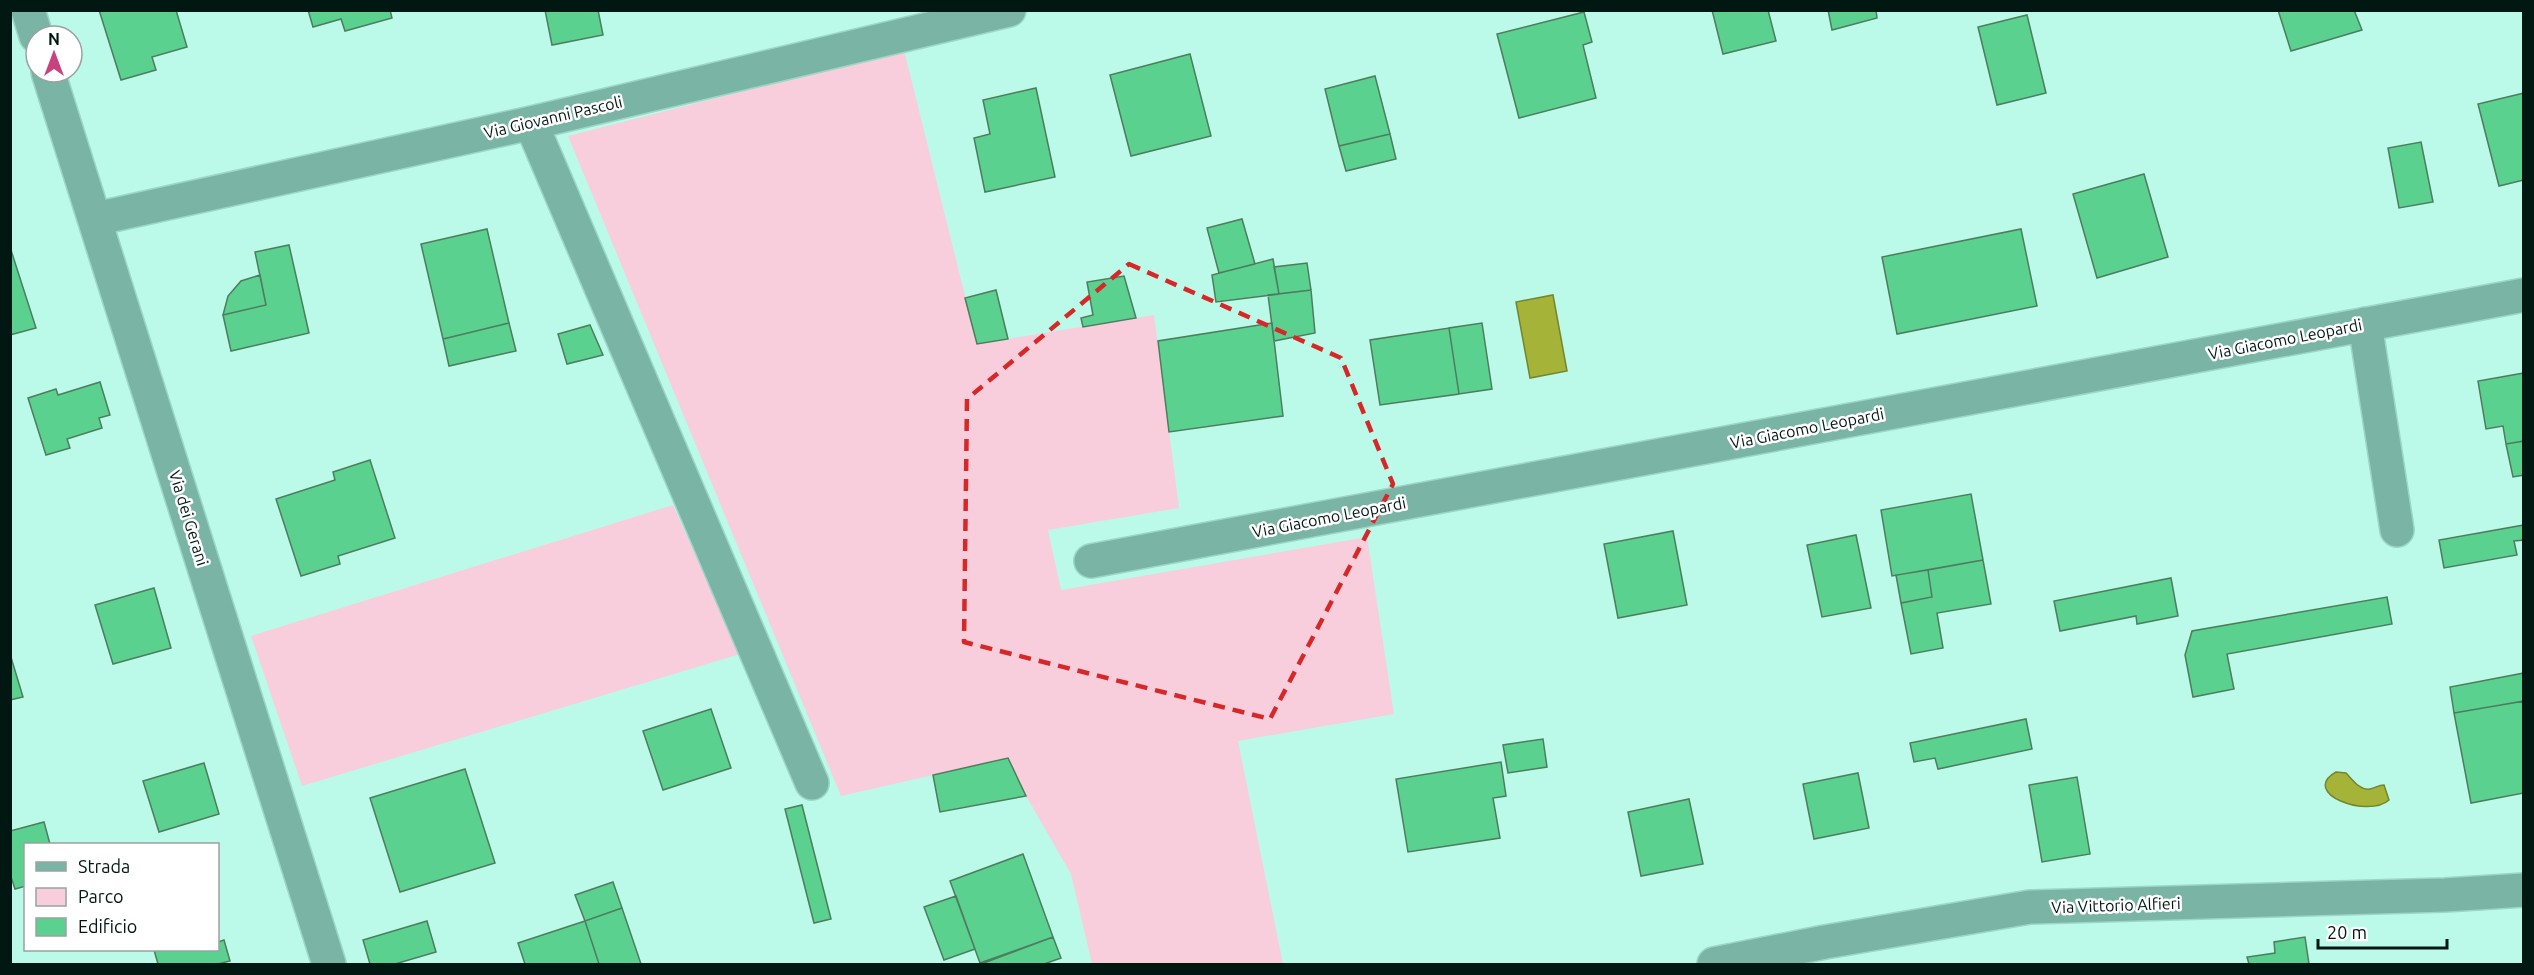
<svg xmlns="http://www.w3.org/2000/svg" width="2534" height="975" viewBox="0 0 2534 975" font-family="Ubuntu,sans-serif">
<style>
.green{fill:#f8cedc}
.water{fill:#a5b439;stroke:#74852d;stroke-width:1.5}
.building{fill:#5bd18f;stroke:#4e7c5f;stroke-width:1.5}
.lines{fill:none;stroke-linecap:round;stroke-linejoin:round}
.minor-casing{stroke:#9dd6c7;stroke-width:36}
.minor{stroke:#7ab4a5;stroke-width:33}
.marked{fill:none;stroke:#d62828;stroke-width:4.5;stroke-dasharray:12 8;stroke-linejoin:round}
.labels{text-anchor:middle;dominant-baseline:central;stroke-width:5;stroke-linejoin:round;paint-order:stroke}
.street-label{font-size:16px;fill:#001712;stroke:#fff}
</style>
<rect width="100%" height="100%" fill="#bbfae9"/>
<!-- green -->
<path class="green" d="M904,50L977,344L1154,315L1179,508L1048,530L1061,590L1367,537L1394,714L1238,741L1283,964H1092L1071,874L1026,796L1008,758L841,796L568,136Z
M673,505L740,654L302,786L251,636Z"/>
<!-- water -->
<path class="water" d="M1553,295L1567,371L1530,378L1516,302Z
M2336,772L2346,773C2352,779 2360,791 2370,789C2376,788 2378,785 2384,785L2389,800C2368,819 2299,793 2336,772Z"/>
<!-- building -->
<path class="building" d="M99,10H176L187,47L152,57L156,70L121,80Z
M308,10H390L392,18L345,31L341,19L313,27Z
M545,10H598L603,35L552,45Z
M1712,10H1768L1776,41L1723,54Z
M1828,10H1876L1877,18L1832,30Z
M2278,10H2354L2362,30L2291,51Z
M1584,12L1592,42L1583,45L1596,98L1519,118L1497,34Z
M2027,15L2046,93L1997,105L1978,27Z
M1190,54L1211,136L1131,156L1110,75Z
M1375,76L1390,134L1339,146L1325,89Z
M1036,88L1055,177L985,192L974,138L990,134L983,100Z
M2524,93V180L2499,186L2478,104Z
M1390,134L1396,159L1346,171L1339,146Z
M2421,142L2433,202L2399,208L2388,148Z
M2144,174L2168,257L2097,278L2073,194Z
M1242,219L1255,264L1219,273L1207,228Z
M487,229L509,323L443,339L421,244Z
M2021,229L2037,306L1897,334L1882,257Z
M289,245L309,333L231,351L223,315L266,305L255,252Z
M10,247L36,328L10,335Z
M1273,259L1279,294L1216,302L1212,275Z
M1307,263L1311,290L1279,294L1274,267Z
M260,275L266,305L223,315L228,296L241,281Z
M1124,276L1136,318L1083,327L1081,318L1093,315L1087,282Z
M996,290L1008,339L977,344L965,298Z
M1311,290L1315,333L1274,341L1268,295Z
M509,323L516,351L449,366L443,339Z
M1272,323L1283,416L1169,432L1158,341Z
M1482,323L1492,389L1459,394L1449,328Z
M590,325L603,355L567,364L558,334Z
M1449,328L1459,394L1380,405L1370,340Z
M2524,373V441L2506,444L2503,426L2486,429L2478,381Z
M100,382L110,415L99,418L102,428L67,439L70,448L46,455L28,398L56,389L58,395Z
M2524,441V475L2513,477L2506,444Z
M370,460L395,538L338,556L340,564L301,576L276,499L335,480L333,472Z
M1971,494L1983,560L1892,576L1881,510Z
M2524,525V540L2514,541L2517,555L2444,568L2439,540Z
M1673,531L1687,605L1618,618L1604,544Z
M1856,535L1871,608L1822,617L1807,545Z
M1983,560L1991,604L1937,613L1943,648L1911,654L1901,603L1932,597L1928,570Z
M1928,570L1932,597L1901,603L1896,575Z
M2171,578L2178,616L2137,624L2136,616L2060,631L2054,601Z
M154,588L171,648L113,664L95,605Z
M2387,597L2392,624L2227,654L2234,689L2193,697L2185,655L2192,631Z
M10,654L23,697L10,700Z
M2524,673V701L2454,713L2450,687Z
M2524,701V793L2471,803L2454,713Z
M711,709L731,768L663,790L643,731Z
M2026,719L2032,749L1938,769L1935,758L1914,762L1910,743Z
M1543,739L1547,767L1508,773L1503,745Z
M1008,758L1026,796L940,812L933,775Z
M1501,762L1506,796L1493,798L1500,838L1408,852L1396,779Z
M204,763L219,814L159,832L143,781Z
M465,769L495,863L400,892L370,798Z
M1858,773L1869,828L1814,839L1803,784Z
M2077,777L2090,854L2042,862L2029,785Z
M1689,799L1703,864L1641,876L1628,812Z
M802,805L831,919L814,923L785,809Z
M44,822L50,844H26V886L15,889L10,874V831Z
M1023,854L1053,937L980,963L950,881Z
M613,882L622,908L585,921L575,895Z
M956,896L975,949L944,960L924,907Z
M622,908L641,964H599L585,921Z
M427,921L436,952L395,964H370L363,940Z
M585,921L599,964H525L518,943Z
M1053,937L1061,958L1044,964H981Z
M2305,937L2309,964H2249L2247,957L2275,953L2274,942Z
M224,940L230,961L218,964H158L154,950H218V942Z"/>
<g class="lines">
<!-- minor casing -->
<g class="minor-casing">
<path id="minor" d="M28,10L36,36
M48,72L329,964
M531,123L812,783
M95,219L531,123L1009,10
M2365,324L2397,530
M1091,561L2524,295
M1714,964L1825,942L2030,907L2445,895L2524,890"/>
</g>
<!-- minor -->
<use href="#minor" class="minor"/>
</g>
<!-- marked area -->
<path class="marked" d="M1129,264L1341,358L1393,484L1270,719L964,642L967,399Z"/>
<g class="labels">
<!-- street labels -->
<g class="street-label">
<text transform="translate(553 117) rotate(-13)">Via Giovanni Pascoli</text>
<text transform="translate(2285 339) rotate(-11)">Via Giacomo Leopardi</text>
<text transform="translate(1807 428) rotate(-11)">Via Giacomo Leopardi</text>
<text transform="translate(1329 517) rotate(-11)">Via Giacomo Leopardi</text>
<text transform="translate(189 518) rotate(73)">Via dei Gerani</text>
<text transform="translate(2116 905) rotate(-2)">Via Vittorio Alfieri</text>
</g>
</g>
<!-- border -->
<rect width="2534" height="975" fill="none" stroke="#001712" stroke-width="24"/>
<!-- legend -->
<rect x="24" y="843" width="195" height="108" fill="#ffffff" stroke="#99a2a0" stroke-width="1.5"/>
<rect x="36" y="862" width="30" height="9" fill="#7ab4a5" stroke="#99a2a0" stroke-width="1.5"/>
<text x="78" y="873" font-size="18" fill="#001712">Strada</text>
<rect x="36" y="888" width="30" height="18" fill="#f8cedc" stroke="#99a2a0" stroke-width="1.5"/>
<text x="78" y="903" font-size="18" fill="#001712">Parco</text>
<rect x="36" y="918" width="30" height="18" fill="#5bd18f" stroke="#99a2a0" stroke-width="1.5"/>
<text x="78" y="933" font-size="18" fill="#001712">Edificio</text>
<!-- north arrow -->
<g transform="translate(54 54)"><circle r="28" fill="#ffffff" stroke="#99a2a0" stroke-width="1.5"/>
<path d="M0-4.5L10 22L0 15L-10 22Z" fill="#c94280"/>
<text y="-9" font-size="16" font-weight="bold" text-anchor="middle" fill="#001712">N</text>
</g>
<!-- scale -->
<path d="M2318 939v9h129v-9" fill="none" stroke="#001712" stroke-width="3"/>
<text x="2327" y="939" font-size="18" fill="#001712" stroke="#ffffff" stroke-width="4.5" paint-order="stroke">20 m</text>
</svg>
